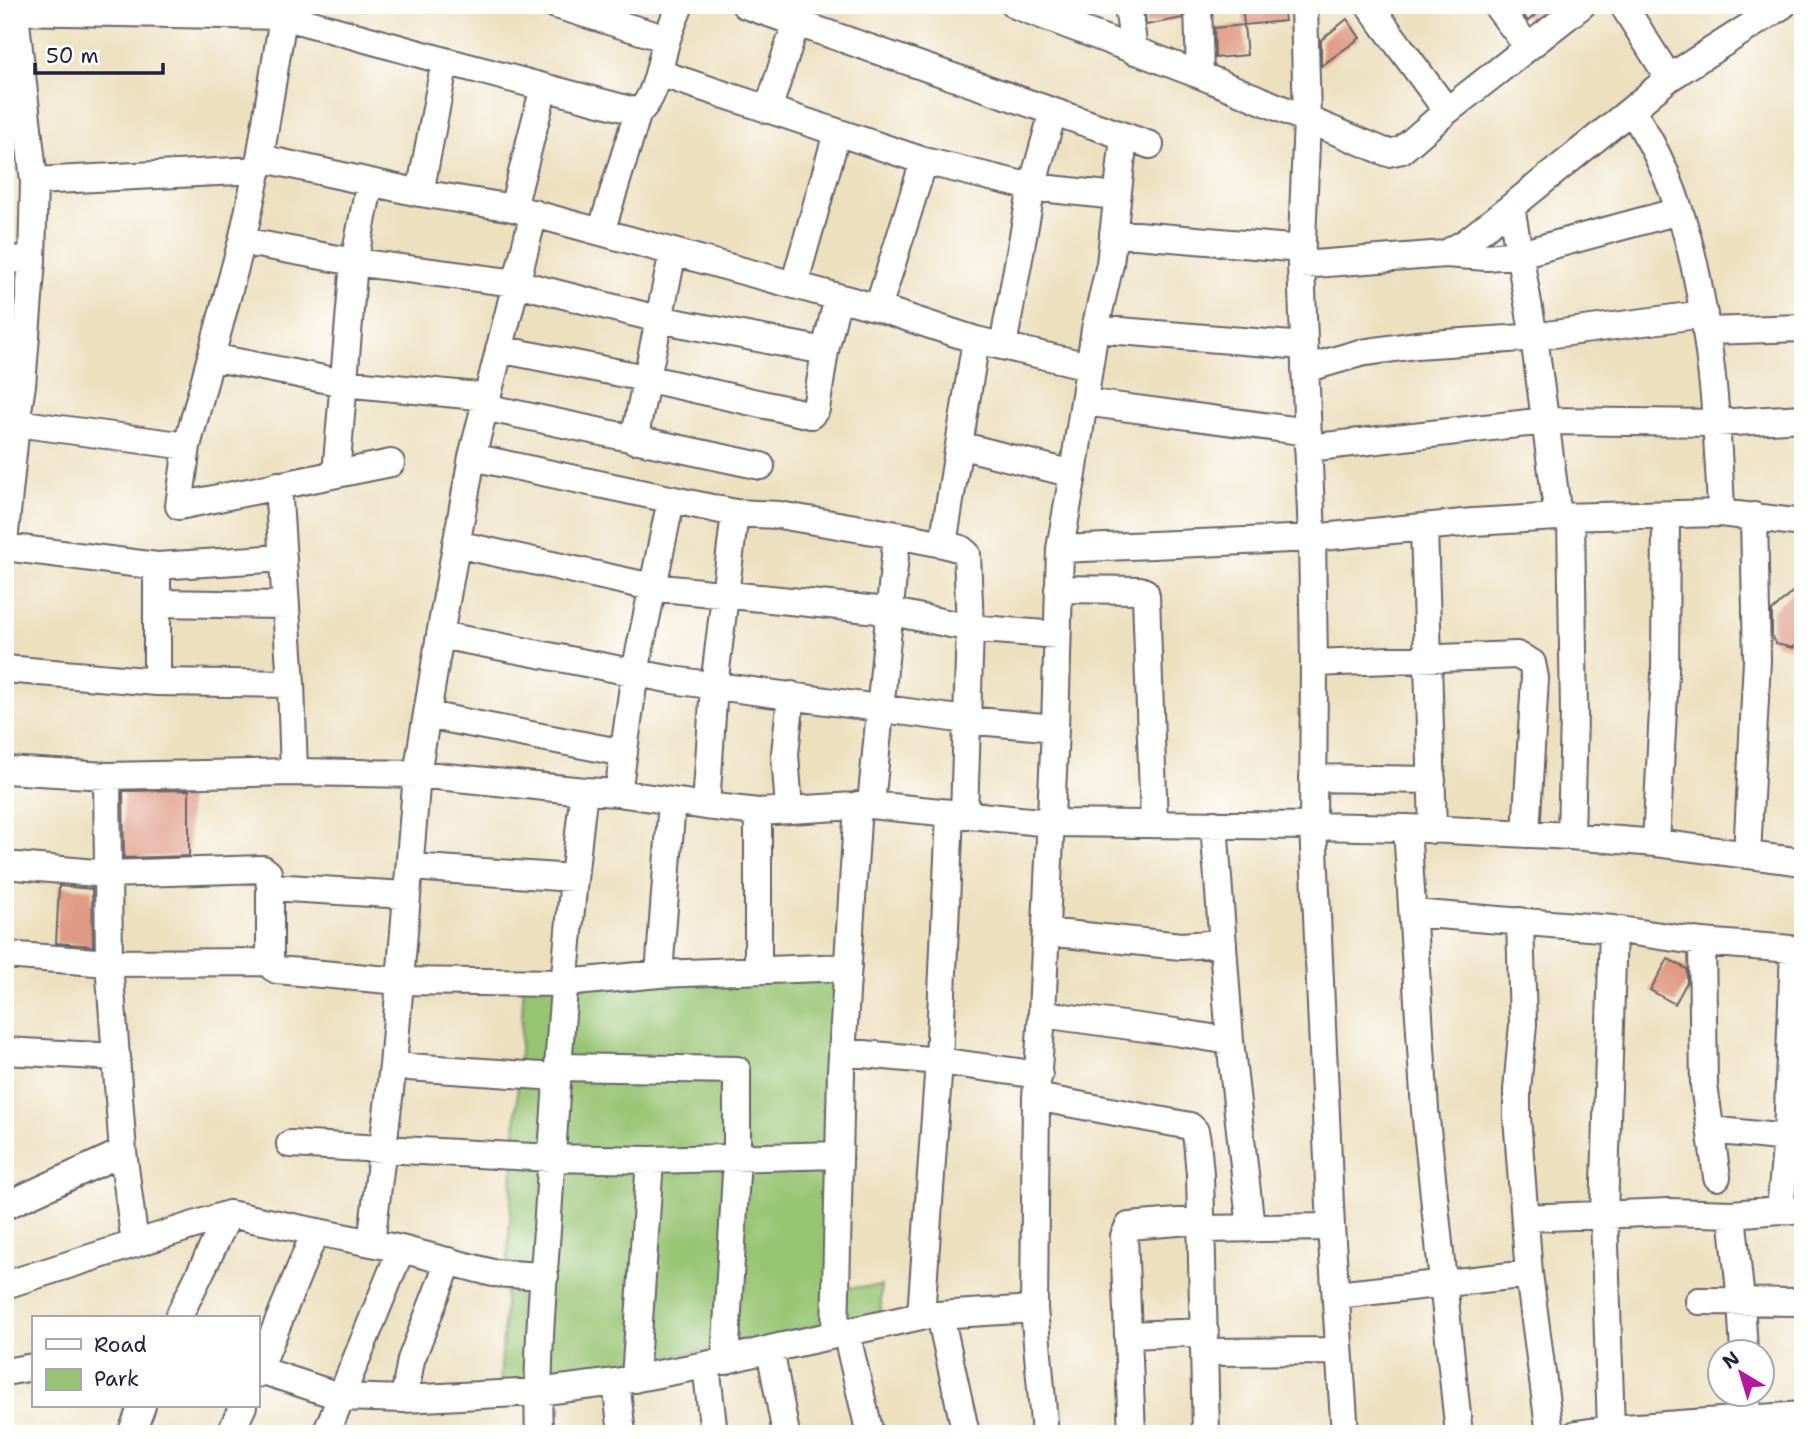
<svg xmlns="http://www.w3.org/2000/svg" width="1808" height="1439" viewBox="0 0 1808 1439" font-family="'Shantell Sans',sans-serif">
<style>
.green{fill:#97c472;stroke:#5c7356;stroke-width:2}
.building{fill:#df9a83}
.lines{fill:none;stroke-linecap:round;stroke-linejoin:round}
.minor-casing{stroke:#696469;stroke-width:30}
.minor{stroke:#fff;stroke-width:26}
</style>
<rect width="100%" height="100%" fill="#fff"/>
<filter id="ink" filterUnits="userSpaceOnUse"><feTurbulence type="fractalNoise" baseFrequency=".0143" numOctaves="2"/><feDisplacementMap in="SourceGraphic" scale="14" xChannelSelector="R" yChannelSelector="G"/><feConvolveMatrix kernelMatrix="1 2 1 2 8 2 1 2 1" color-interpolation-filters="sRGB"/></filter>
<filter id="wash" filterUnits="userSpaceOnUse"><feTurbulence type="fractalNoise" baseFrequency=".00686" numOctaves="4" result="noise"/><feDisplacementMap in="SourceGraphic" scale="28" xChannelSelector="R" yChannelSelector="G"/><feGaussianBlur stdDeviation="1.57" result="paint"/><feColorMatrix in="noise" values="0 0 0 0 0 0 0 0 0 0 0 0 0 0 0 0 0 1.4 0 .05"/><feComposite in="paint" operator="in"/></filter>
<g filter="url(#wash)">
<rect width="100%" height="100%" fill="#ede0bf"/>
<!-- green -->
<path class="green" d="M847,967L844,1288L881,1286V1320L500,1386L524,982Z"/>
<g id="blocks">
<!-- building -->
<path class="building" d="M1144,5H1181L1183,18L1146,25Z
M1242,5H1283L1285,21L1244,25Z
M1516,5H1548L1528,21Z
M1347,19L1360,38L1321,66V40Z
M1244,25L1247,55L1215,58L1214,28Z
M1803,582V638L1793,648L1776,644L1772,636V611Z
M189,790V856L124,858L123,791Z
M59,886L92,889L93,946L56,943Z
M1668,959L1687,969V982L1675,1004L1650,990Z"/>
</g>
</g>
<g filter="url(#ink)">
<use href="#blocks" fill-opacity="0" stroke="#696469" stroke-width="2"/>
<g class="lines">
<!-- minor casing -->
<g class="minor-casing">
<path id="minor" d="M285,5L260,158L242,241L187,446L179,506L391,463
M556,5L667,39
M745,5L1150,145
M1015,5L1200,75L1388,153L1402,150L1447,111L1582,5
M1128,5L1134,51
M1198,5L1200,75
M1304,5L1307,119L1301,265L1312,538L1314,663L1313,826L1331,1227L1345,1434
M1369,5L1447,111
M1496,5L1528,47
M1623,5L1669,78
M14,11L283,16L445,61L638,112
M659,73L924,161L1032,187L1117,196
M768,110L796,23
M1631,110C1688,193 1704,298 1714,396C1717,435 1720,474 1721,513
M260,158L420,193L513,208L878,308L976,340L1089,366
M34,181L258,170
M420,193L445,61
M1511,207L1534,337L1558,517
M513,208L544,87
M601,232L638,112C656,99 660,63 666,42C670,29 675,17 680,5
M1113,233L1302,249
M242,241L354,262L516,283L658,319L825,351
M1445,254L1487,257L1520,254L1679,211
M5,259L32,260
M1301,265L1445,254L1465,243L1511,207L1631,110L1669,78L1783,5
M794,285L837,133
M878,308L924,161
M1095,329L1304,346
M1706,331L1803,328
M1003,346L1032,187L1053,112
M499,349L645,378L811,415L816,409L825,351L838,297
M211,357L344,383L487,397
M1305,369L1360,353L1416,345L1524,338L1704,314
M1084,402L1308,432
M484,407L761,466
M16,423L187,446
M634,440L673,252
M959,445L1073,474
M1308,448L1545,421L1716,423L1803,418
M472,457L735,513L779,515L897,535L943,544L961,549L967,554L970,628L964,815
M336,474L354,262L370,182
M278,485L291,684L294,772
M1571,518L1574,715L1571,836
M1424,527L1433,830
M5,533L16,423L22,385L32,260L34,181L14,5
M456,544L652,587L888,611L970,628L1057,635
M943,544L976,340
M5,547L157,566V682
M1060,549L1312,538L1473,522L1558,517L1721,513L1803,523
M157,566L283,558
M1058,589L1140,590L1145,592L1146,596L1154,824
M157,603L286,605
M440,635L673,680L966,720L1055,728
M1314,663L1517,655L1532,663L1535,678L1526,834
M5,669L157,682L291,684
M427,715L624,753
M5,770L107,776L294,772L417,774L584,791L618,793L706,806L758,812L871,805L1050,823L1313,826L1407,828L1571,836L1656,843L1803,862
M107,776L109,963L123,1152L135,1244
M1313,778L1432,780
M618,793L635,672L671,500
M871,805L897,535
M706,806L714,686L735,513
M789,809L785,754L791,695
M1214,824L1230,1041L1251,1228
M1407,828L1425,1110L1459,1434
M1656,843L1665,673L1666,515
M1747,855L1757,660L1754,516
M5,865L107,874L263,869L268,873L270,887V962L272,967L277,970L400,981L565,983L659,974L848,967
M410,867L573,878
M270,887L406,895
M1413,913L1613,929L1702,942L1803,950
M1520,921L1523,1024L1517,1090V1117L1529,1274L1550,1434
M1046,932L1181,946L1223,943
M1702,942L1704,1085L1717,1177
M5,955L109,963L270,962
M758,970V812
M659,974L672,801
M1042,1014L1175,1032L1230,1041
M5,1051L117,1057
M842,1052L939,1061L1039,1075
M393,1066L557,1077
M558,1067L737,1070V1157L725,1361
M1036,1097L1190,1126L1195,1131L1197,1141L1200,1174L1206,1434
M1711,1130L1787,1138H1803
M290,1144L552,1158L650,1160L839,1155
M5,1206L123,1152
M1780,1210L1787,1138L1794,949
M1732,1214L1741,1301L1744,1352
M1525,1218L1669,1212L1732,1214L1780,1210L1803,1211
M1202,1229L1331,1227
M371,1243L393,1066L417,774L440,635L472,457L534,213
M5,1285L229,1214L401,1249L493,1273L545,1276
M1336,1295L1529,1274
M1699,1301L1803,1302
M940,1315L966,1434
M921,1316L939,1061L950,813
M178,1318L229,1214
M846,1332L870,1434
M835,1335L841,1071L858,805
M1128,1335L1205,1332
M770,1349L786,1434
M1205,1352L1339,1351
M706,1365L714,1434
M257,1369L342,1397L404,1399L537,1392L616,1382L706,1365L770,1349L921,1316L1034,1309
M5,1372L33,1367
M257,1374L315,1232
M635,1379L650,1160
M616,1382L622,1434
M1746,1394L1747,1419
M404,1399L411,1360L449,1261
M1611,1429L1604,1215L1613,929
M131,1434L142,1406
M230,1434L243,1406
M326,1434L401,1249
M539,1434C536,1356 544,1278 549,1200C558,1063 567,927 584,791
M1045,1434L1034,1309L1036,1097L1042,1014L1055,728L1060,549L1073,474L1095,329L1110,264L1124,137
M1132,1434L1124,1236L1129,1226L1202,1220
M1576,1434L1611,1429L1803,1415"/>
</g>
<!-- minor -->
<use href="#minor" class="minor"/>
</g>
</g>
<!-- margin -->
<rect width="1808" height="1439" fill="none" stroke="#fff" stroke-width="28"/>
<!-- legend -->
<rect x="32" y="1316" width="228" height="91" fill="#ffffff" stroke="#a7a7b1" stroke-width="2"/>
<rect x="46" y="1339" width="35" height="10" fill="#ffffff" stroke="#a7a7b1" stroke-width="2"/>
<text x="94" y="1352" font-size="21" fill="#22223b">Road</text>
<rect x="46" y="1369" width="35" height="21" fill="#97c472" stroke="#a7a7b1" stroke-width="2"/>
<text x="94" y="1386" font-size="21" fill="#22223b">Park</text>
<!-- north arrow -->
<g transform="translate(1741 1373) rotate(322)"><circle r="33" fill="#ffffff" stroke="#a7a7b1" stroke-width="2"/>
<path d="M0-5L12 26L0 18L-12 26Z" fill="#b5179e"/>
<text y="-10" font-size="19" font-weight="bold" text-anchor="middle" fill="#22223b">N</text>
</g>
<!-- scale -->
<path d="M35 63v10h128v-10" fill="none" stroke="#22223b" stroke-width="3.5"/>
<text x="46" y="63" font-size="21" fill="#22223b" stroke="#ffffff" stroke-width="5" paint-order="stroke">50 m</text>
</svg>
